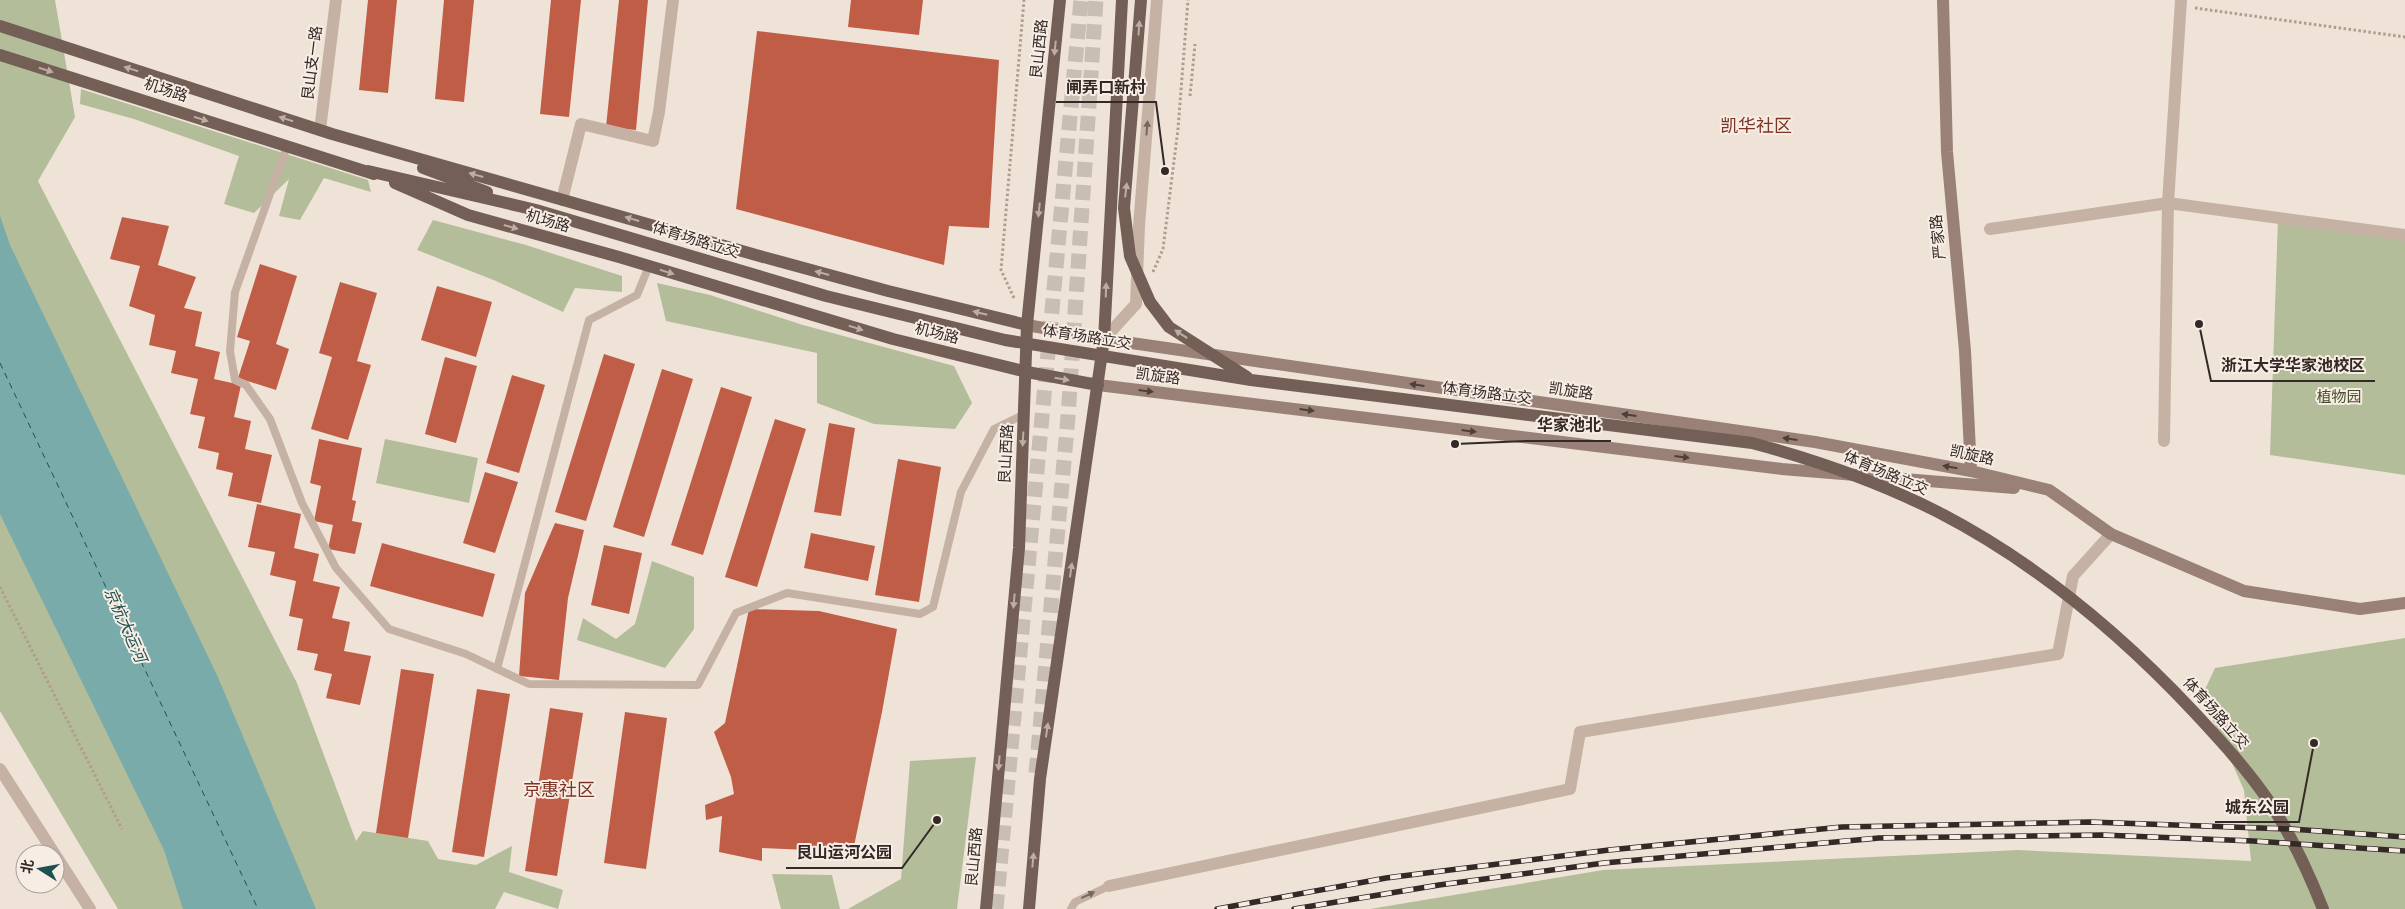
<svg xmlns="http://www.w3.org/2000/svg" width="2405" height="909" viewBox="0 0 2405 909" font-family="'Nunito Sans','Noto Sans SC',sans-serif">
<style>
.green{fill:#b3bd99}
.water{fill:#79abaa}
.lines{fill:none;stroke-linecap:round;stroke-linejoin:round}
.ferry{stroke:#1e5152;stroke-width:1;stroke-dasharray:6 5;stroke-linecap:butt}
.building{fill:#c05d46}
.highway-tunnel{stroke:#c9beb4;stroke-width:15;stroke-dasharray:15 8;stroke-linecap:butt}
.path{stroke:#b29c8f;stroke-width:3;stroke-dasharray:2.5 2.5;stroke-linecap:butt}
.lane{stroke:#c6b2a5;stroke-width:8}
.street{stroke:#c6b2a5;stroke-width:12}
.secondary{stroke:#9a8177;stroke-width:12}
.primary{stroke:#745f57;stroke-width:12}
.rail-casing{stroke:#332926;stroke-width:5.5}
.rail{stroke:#f8ede4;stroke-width:4;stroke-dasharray:11;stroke-linecap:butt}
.oneway{fill:#bdada5}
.oneway2{fill:#75675f}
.oneway3{fill:#4d3f3a}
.labels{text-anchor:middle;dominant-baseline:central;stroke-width:4;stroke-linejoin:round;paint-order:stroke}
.street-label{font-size:15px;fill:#332926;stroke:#f8ede4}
.park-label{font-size:15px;fill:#444f2b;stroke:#f8ede4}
.water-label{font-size:16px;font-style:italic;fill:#1e5152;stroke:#f8ede4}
.quarter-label{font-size:18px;fill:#7d3423;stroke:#f8ede4}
.leader{fill:none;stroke:#332926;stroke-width:2}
.callout-dot{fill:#332926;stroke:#f8ede4;stroke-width:2}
.callout-label{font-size:16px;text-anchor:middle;font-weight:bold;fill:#332926;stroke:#f8ede4;stroke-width:4;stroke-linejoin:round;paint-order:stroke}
</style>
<rect width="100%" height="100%" fill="#efe3d8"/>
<!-- green -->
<path class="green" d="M0,0H55L75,117L38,181L297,683L356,841L363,831L428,841L438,859L476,865L512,846L509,872L563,890L558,909L504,892L495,909H118L0,711Z
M81,89L368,180L371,192L324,178L300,220L279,216L289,179L254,213L224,204L239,156L134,119L80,104Z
M2278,218L2405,235V475L2270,455Z
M433,220L526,245L622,276V292L575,288L563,312L496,281L417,250Z
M657,283L710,295L803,325L954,366L972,403L955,429L874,424L817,403V353L666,321Z
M385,439L478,458L469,503L376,483Z
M652,561L694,577V629L665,668L577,640L583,618L616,639L635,624Z
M2405,638V909H1370L1603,870L2018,850L2251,861L2244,790L2202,696L2215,668Z
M976,757L957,909H848L901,879L910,761Z
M772,874L832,875L840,909H781Z"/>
<!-- water -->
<path class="water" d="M0,216L10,245L217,675L316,909H183L164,850L0,514Z"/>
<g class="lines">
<!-- ferry -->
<path class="ferry" d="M0,363L258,909"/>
</g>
<!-- building -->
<path class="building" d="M368,0H397L388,93L359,90Z
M444,0H474L464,102L435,99Z
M551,0H581L569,117L540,114Z
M619,0H648L636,130L606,127Z
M851,0H923L919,35L848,27Z
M757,31L999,60L989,228L949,226L944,265L736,209Z
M122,217L169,226L158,265L196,277L184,308L202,312L195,346L220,352L214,379L241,385L234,417L251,421L245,449L272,455L261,503L228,496L233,473L216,469L219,453L198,448L205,417L190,414L198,379L171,373L176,351L149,345L155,315L129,306L140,266L110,259Z
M260,264L297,276L276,344L289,349L276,390L238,378L250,341L237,337Z
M340,282L377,293L357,361L371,365L348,440L311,429L332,357L319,353Z
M437,286L492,302L476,357L421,340Z
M604,354L635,364L586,521L555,512Z
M445,357L477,366L456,443L425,434Z
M662,369L693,379L644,537L613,527Z
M512,375L545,385L519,473L486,463Z
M721,387L752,397L703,555L671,545Z
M775,419L806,429L757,587L725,577Z
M829,423L855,428L841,516L814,512Z
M319,439L362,448L352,500L356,501L352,521L362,523L355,554L328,549L333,525L314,521L321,486L310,483Z
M898,459L941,467L919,602L875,595Z
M485,472L518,482L495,553L463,543Z
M257,504L301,514L294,548L319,554L313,581L340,587L332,618L350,622L344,651L371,656L360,705L326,698L332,674L314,670L318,654L297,650L303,619L289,616L296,581L270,575L275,552L248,547Z
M555,523L584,530L568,598L559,680L519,676L525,593Z
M811,533L875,546L868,581L804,568Z
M382,543L495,574L483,617L370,586Z
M604,545L642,553L629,614L591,605Z
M749,609L819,611L897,629L882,712L854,846L834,842L832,851L762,848V861L719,852L722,816L706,820L705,805L734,794L731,777L714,732L725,723Z
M401,669L434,674L408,838L376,833Z
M477,689L510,694L484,857L452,852Z
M550,708L583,713L557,876L525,871Z
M625,712L667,718L646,869L604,863Z"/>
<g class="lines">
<!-- highway-tunnel -->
<path class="highway-tunnel" d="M1036,773L1068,417L1096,0
M996,909L1081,0"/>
<!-- path -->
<path class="path" d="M2195,8L2405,37
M1190,96L1195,44
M1153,272L1163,249L1178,129L1188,0
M1014,298L1001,270L1024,0
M0,587L122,829"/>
<!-- lane -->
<path class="lane" d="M287,146L235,292L230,351L235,380L246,385L270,419L302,503L336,568L389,629L466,654L529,684L698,685L736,613L787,593L920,614L933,607L961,492L994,429L1025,414
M497,669L589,320L637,295L649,266
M1071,909L1075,902L1109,886"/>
<!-- street -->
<path class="street" d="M320,130L336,0
M562,200L581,124L653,141L659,112L673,0
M1990,229L2168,203L2405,235
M1104,339L1136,304L1139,226L1157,0
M2164,441L2168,203L2181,0
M0,769L90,909
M1109,886L1570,789L1580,732L2058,654L2073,576L2111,534"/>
<!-- secondary -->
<path class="secondary" d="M1943,0L1947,152L1965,351L1971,471
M1027,325L1104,339L1815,442L1971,471L2049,490L2111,534L2244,591L2360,609L2405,603
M1098,385L1782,469L2014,488"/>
<!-- primary -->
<path class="primary" d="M1141,0L1124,208L1130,256L1150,302L1169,327L1247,377
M0,26L332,134L756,255L888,291L1027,325
M0,55L374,174
M423,168L487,192
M368,171L536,210L826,296L1005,340L1251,380L1752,443C1816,460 1879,482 1938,512C2035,562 2120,633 2194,712C2220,740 2246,768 2268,800C2291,834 2308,871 2323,909
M395,183L468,215L619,257L893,339L1027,372L1098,385
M986,909L1019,548L1027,325L1060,0
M1029,909L1040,779L1104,339L1122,0"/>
<!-- rail casing -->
<g class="rail-casing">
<path id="rail" d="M1217,909L1386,878L1609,850L1842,827L2090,822L2291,829L2405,837
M1294,909L1439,885L1604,863L1879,838L2102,835L2253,841L2405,851"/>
</g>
<!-- rail -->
<use href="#rail" class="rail"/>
</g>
<!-- one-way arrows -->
<defs><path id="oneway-solid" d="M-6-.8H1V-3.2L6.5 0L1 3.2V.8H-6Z" transform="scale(1.25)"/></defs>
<g class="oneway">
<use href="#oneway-solid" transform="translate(1139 28) rotate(-86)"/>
<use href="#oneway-solid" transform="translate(1055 48) rotate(96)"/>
<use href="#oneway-solid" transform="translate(131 69) rotate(-162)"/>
<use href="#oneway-solid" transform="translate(46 70) rotate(18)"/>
<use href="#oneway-solid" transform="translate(201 119) rotate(18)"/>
<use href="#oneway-solid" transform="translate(286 119) rotate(-162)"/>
<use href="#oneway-solid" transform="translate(476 175) rotate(-164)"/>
<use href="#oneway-solid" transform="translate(1126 190) rotate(-83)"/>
<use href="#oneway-solid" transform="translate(1039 210) rotate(96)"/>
<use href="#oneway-solid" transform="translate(632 219) rotate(-164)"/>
<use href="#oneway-solid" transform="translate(511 227) rotate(16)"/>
<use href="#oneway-solid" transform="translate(667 272) rotate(17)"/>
<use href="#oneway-solid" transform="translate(822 273) rotate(-165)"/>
<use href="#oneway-solid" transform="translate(1106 290) rotate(-88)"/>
<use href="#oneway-solid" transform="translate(980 313) rotate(-166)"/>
<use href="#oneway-solid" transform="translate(856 328) rotate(17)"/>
<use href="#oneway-solid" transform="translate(1181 334) rotate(-147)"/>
<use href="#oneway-solid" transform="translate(1062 379) rotate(10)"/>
<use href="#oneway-solid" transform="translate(1023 439) rotate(93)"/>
<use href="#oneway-solid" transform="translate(1071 570) rotate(-82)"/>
<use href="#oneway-solid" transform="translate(1014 601) rotate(95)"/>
<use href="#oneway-solid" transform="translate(1047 730) rotate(-82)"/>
<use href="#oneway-solid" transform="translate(999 763) rotate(95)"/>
<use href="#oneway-solid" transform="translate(1033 860) rotate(-85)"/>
</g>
<g class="oneway2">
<use href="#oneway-solid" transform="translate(1147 128) rotate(-85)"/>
<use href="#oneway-solid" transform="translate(1088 895) rotate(-25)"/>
</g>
<g class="oneway3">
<use href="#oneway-solid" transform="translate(1417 385) rotate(-172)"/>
<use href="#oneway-solid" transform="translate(1146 391) rotate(7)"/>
<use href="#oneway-solid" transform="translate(1307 410) rotate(7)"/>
<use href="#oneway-solid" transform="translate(1629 415) rotate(-172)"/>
<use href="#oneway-solid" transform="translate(1469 431) rotate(7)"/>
<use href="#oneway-solid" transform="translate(1790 439) rotate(-172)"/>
<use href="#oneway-solid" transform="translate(1682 457) rotate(7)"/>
<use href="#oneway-solid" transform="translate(1950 467) rotate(-170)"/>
</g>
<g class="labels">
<!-- street labels -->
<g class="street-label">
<text transform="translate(1039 49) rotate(-84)">艮山西路</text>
<text transform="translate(312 63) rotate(-83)">艮山支一路</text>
<text transform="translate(166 90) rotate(18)">机场路</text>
<text transform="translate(548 221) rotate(16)">机场路</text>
<text transform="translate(1938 237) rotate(-95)">严家路</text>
<text transform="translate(696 240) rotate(17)">体育场路立交</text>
<text transform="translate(937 333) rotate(14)">机场路</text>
<text transform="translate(1087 337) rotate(9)">体育场路立交</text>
<text transform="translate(1158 376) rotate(7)">凯旋路</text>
<text transform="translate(1571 391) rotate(8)">凯旋路</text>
<text transform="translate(1487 393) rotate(7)">体育场路立交</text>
<text transform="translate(1006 454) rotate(-87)">艮山西路</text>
<text transform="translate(1972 455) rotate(12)">凯旋路</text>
<text transform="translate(1886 473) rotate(23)">体育场路立交</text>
<text transform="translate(2216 713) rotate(48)">体育场路立交</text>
<text transform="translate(974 857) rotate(-85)">艮山西路</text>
</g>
<!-- park labels -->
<g class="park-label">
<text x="2339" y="397">植物园</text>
</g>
<!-- water labels -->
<g class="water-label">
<text transform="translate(125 625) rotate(66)">京杭大运河</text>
</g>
<!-- quarter labels -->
<g class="quarter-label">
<text x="1756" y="126">凯华社区</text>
<text x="559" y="790">京惠社区</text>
</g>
</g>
<!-- callouts -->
<path class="leader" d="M1165 171L1156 102H1056M2199 324L2211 381H2375M1455 444L1527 441H1611M2314 743L2299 822H2215M937 820L902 868H786"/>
<g class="callout-dot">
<circle cx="1165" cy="171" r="5"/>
<circle cx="2199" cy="324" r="5"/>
<circle cx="1455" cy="444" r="5"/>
<circle cx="2314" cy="743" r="5"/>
<circle cx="937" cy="820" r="5"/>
</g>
<g class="callout-label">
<text x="1106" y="93">闸弄口新村</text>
<text x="2293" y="371">浙江大学华家池校区</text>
<text x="1569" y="431">华家池北</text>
<text x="2257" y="813">城东公园</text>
<text x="844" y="858">艮山运河公园</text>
</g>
<!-- north arrow -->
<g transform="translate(40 869) rotate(281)"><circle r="24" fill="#f8ede4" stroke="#a99f98"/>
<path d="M0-4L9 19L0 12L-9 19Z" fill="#1e5152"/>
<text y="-8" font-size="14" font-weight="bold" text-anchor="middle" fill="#332926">北</text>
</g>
</svg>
